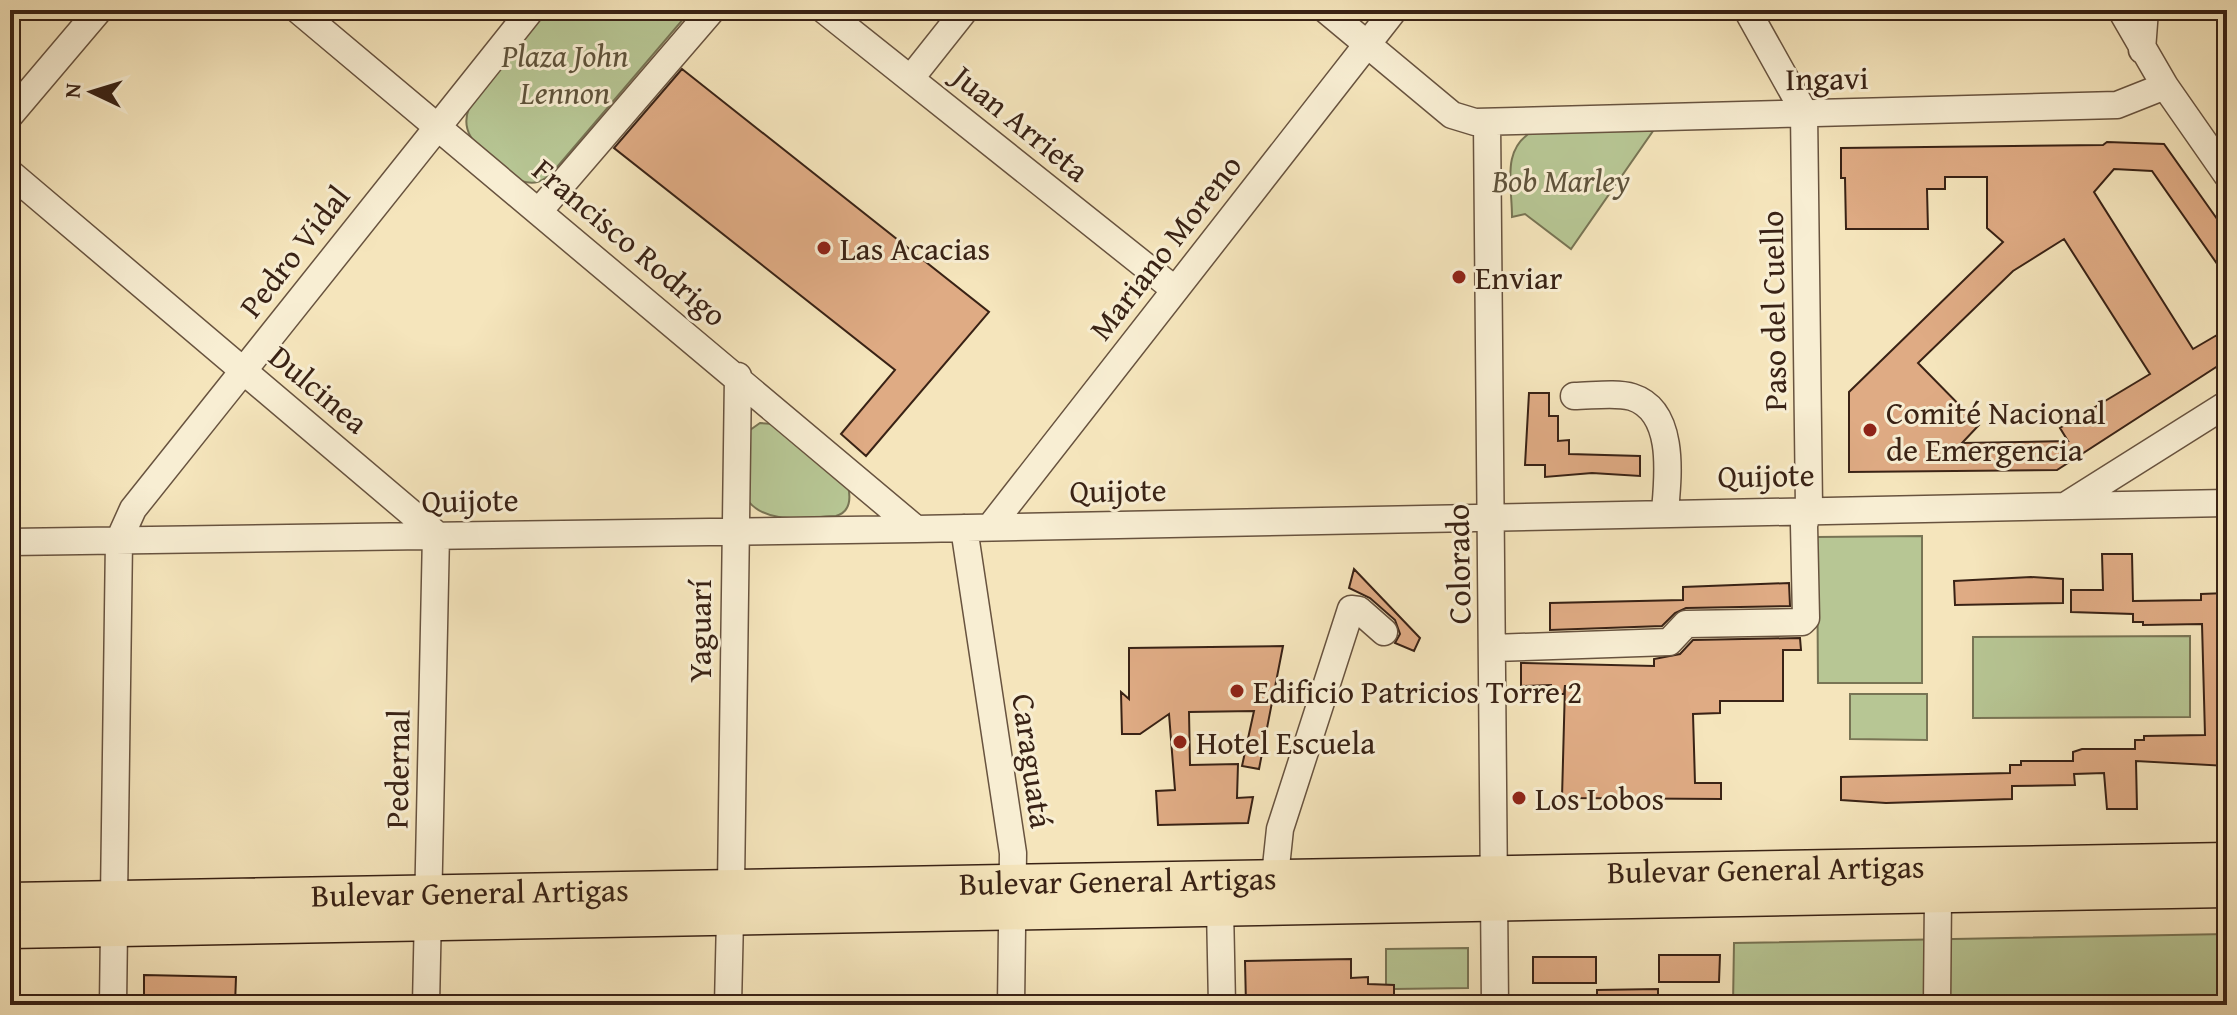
<svg xmlns="http://www.w3.org/2000/svg" width="2237" height="1015" viewBox="0 0 2237 1015" font-family="'Gentium Book Plus',serif">
<style>
.green{fill:#b7c694;stroke:#787454;stroke-width:2}
.building{fill:#dfab84;stroke:#392215;stroke-width:2;fill-rule:evenodd}
.lines{fill:none;stroke-linecap:round;stroke-linejoin:round}
.minor-casing{stroke:#68533f;stroke-width:29}
.major-casing{stroke:#392215;stroke-width:37}
.minor{stroke:#f8eed3;stroke-width:26}
.major{stroke:#f5e5bc;stroke-width:34}
.poi-dot{fill:#8f2418;stroke:#f8eed3;stroke-width:3}
.labels{text-anchor:middle;dominant-baseline:central;stroke-width:6;stroke-linejoin:round;paint-order:stroke}
.park-label{font-size:32px;font-style:italic;fill:#5f533b;stroke:#f8eed3}
.street-label{font-size:32px;fill:#392215;stroke:#f8eed3}
.poi-label{font-size:32px;fill:#392215;stroke:#f8eed3;text-anchor:start}
</style>
<rect width="100%" height="100%" fill="#f5e5bc"/>
<filter id="stains"><feTurbulence type="fractalNoise" baseFrequency=".0025" numOctaves="4"/><feColorMatrix values="0 0 0 0 .2 0 0 0 0 .09 0 0 0 0 .02 0 0 0 .5 -.17"/></filter>
<radialGradient id="worn" r=".72"><stop offset=".6" stop-color="#630" stop-opacity="0"/><stop offset="1" stop-color="#630" stop-opacity=".3"/></radialGradient>
<!-- green -->
<path class="green" d="M544,10H691L552,173C542,182 535,185 521,181C492,156 446,137 476,96Z
M1533,131H1653L1571,249L1525,214L1512,217C1512,184 1501,149 1533,131Z
M760,423L774,424L848,486C851,499 850,512 836,516C807,517 764,526 746,498L750,430Z
M1922,536V683H1818L1817,537Z
M2190,636V717L1973,718V637Z
M1850,694H1927V740L1850,739Z
M2227,934V1005H1733L1734,943Z
M1468,948V988L1394,989L1393,985H1386V949Z"/>
<!-- building -->
<path class="building" d="M682,69L989,312L866,456L841,434L895,370L614,148Z
M2107,142L2164,144L2227,233V278L2152,171L2114,169L2094,192L2193,349L2217,335L2227,351V360L2057,470L1849,472V392L2003,242L1987,228V177H1945V189H1927L1928,229H1846L1845,178H1841V148L2103,145ZM2064,239L2150,374L2060,428L2068,441L1962,443L1979,425L1918,363L2013,271Z
M1529,393H1549V416H1558V441L1569,440V454L1640,456V476L1592,473L1545,477V465H1525Z
M2102,554H2132L2133,601L2201,600V594L2227,593V766L2136,761L2137,809H2107L2104,773L2074,774L2075,785L2012,786V799L1886,803L1841,800V777L2010,773V765H2021V761H2073V752L2082,749H2135V740H2144V736L2205,735L2202,624L2143,625V622H2133V614L2071,612V590H2103Z
M1354,569L1420,638L1414,651L1395,643L1400,634L1395,620L1370,598L1349,588Z
M2031,577L2063,579V603L1955,605L1954,581Z
M1789,583L1790,606L1686,608L1675,613L1662,626L1550,630V603L1683,600V587Z
M1800,638L1801,650H1783V701H1720V713L1693,714L1695,783H1721V799L1562,798L1565,685L1564,694H1551V685L1521,686V663L1654,666V659L1680,654L1693,640Z
M1283,646L1259,769L1242,766L1254,711L1189,712L1190,765L1238,764L1237,798L1253,797L1248,823L1158,825L1156,791L1175,790L1169,714L1140,734H1122L1121,692L1129,699V648Z
M1659,955H1720L1719,982H1659Z
M1533,957H1596V983H1533Z
M1351,959V978L1368,977V984L1394,985V1005H1246L1245,961Z
M144,975L236,977L235,1005H144Z
M1658,989V1005H1597V990Z"/>
<g class="lines">
<!-- minor casing -->
<g class="minor-casing">
<path id="minor" d="M298,10L916,529
M824,10L1174,289
M1326,10L1452,115L1475,122L2117,105L2165,86
M2121,10L2165,86L2227,175
M2142,50L2145,10
M911,78L965,10
M10,115L99,10
M1487,122L1495,1005
M10,173L436,534
M539,211L712,10
M1574,396C1591,396 1616,392 1632,397C1676,411 1668,477 1665,511
M2065,506L2227,404
M990,527L1394,10
M964,528L1013,853L1011,1005
M10,542L916,529L2227,503
M1493,648L1669,642L1686,624L1802,622L1806,618L1804,525L1809,508L1804,112L1747,10
M1275,876L1280,829L1351,609L1359,610L1384,632
M731,885L738,376
M114,898L119,540L133,509L531,10
M1220,908L1222,1005
M113,1005L114,928
M426,1005L436,534
M728,1005L730,918
M1937,1005L1938,895"/>
</g>
<!-- major casing -->
<g class="major-casing">
<g id="major">
<path id="s1" d="M10,900L2227,860"/>
<path d="M10,931L2227,890"/>
</g>
</g>
<!-- minor -->
<use href="#minor" class="minor"/>
<!-- major -->
<use href="#major" class="major"/>
</g>
<!-- markers -->
<g class="poi-dot">
<circle cx="824" cy="248" r="8"/>
<circle cx="1459" cy="277" r="8"/>
<circle cx="1870" cy="430" r="8"/>
<circle cx="1237" cy="691" r="8"/>
<circle cx="1180" cy="742" r="8"/>
<circle cx="1519" cy="798" r="8"/>
</g>
<g class="labels">
<!-- park labels -->
<g class="park-label">
<text x="565" y="55">Plaza John<tspan x="565" dy="37">Lennon</tspan></text>
<text x="1561" y="180">Bob Marley</text>
</g>
<!-- street labels -->
<g class="street-label">
<text transform="translate(1827 78) rotate(-1)">Ingavi</text>
<text transform="translate(1021 123) rotate(39)">Juan Arrieta</text>
<text transform="translate(630 242) rotate(40)">Francisco Rodrigo</text>
<text transform="translate(1165 247) rotate(-52)">Mariano Moreno</text>
<text transform="translate(294 251) rotate(-52)">Pedro Vidal</text>
<text transform="translate(1773 311) rotate(-91)">Paso del Cuello</text>
<text transform="translate(319 389) rotate(40)">Dulcinea</text>
<text transform="translate(1766 475) rotate(-1)">Quijote</text>
<text transform="translate(1118 490) rotate(-1)">Quijote</text>
<text transform="translate(470 500) rotate(-1)">Quijote</text>
<text transform="translate(1458 564) rotate(-91)">Colorado</text>
<text transform="translate(699 631) rotate(-90)">Yaguarí</text>
<text transform="translate(1033 761) rotate(82)">Caraguatá</text>
<text transform="translate(397 769) rotate(-89)">Pedernal</text>
<text stroke="none"><textPath href="#s1" startOffset="1756">Bulevar General Artigas</textPath></text>
<text stroke="none"><textPath href="#s1" startOffset="1108">Bulevar General Artigas</textPath></text>
<text stroke="none"><textPath href="#s1" startOffset="460">Bulevar General Artigas</textPath></text>
</g>
<!-- poi labels -->
<g class="poi-label">
<text x="840" y="248">Las Acacias</text>
<text x="1475" y="277">Enviar</text>
<text x="1886" y="412">Comité Nacional<tspan x="1886" dy="37">de Emergencia</tspan></text>
<text x="1253" y="691">Edificio Patricios Torre 2</text>
<text x="1196" y="742">Hotel Escuela</text>
<text x="1535" y="798">Los Lobos</text>
</g>
</g>
<!-- margin -->
<rect width="2237" height="1015" fill="none" stroke="#f5e5bc" stroke-width="40"/>
<rect x="12" y="12" width="2213" height="991" fill="none" stroke="#392215" stroke-width="4"/>
<rect x="20" y="20" width="2197" height="975" fill="none" stroke="#392215" stroke-width="2"/>
<!-- north arrow -->
<g transform="translate(92 92) rotate(274)" stroke="#f8eed3" stroke-width="6" paint-order="stroke">
<path d="M0-6L14 30L0 20L-14 30Z" fill="#392215"/>
<text y="-12" font-size="22" font-weight="bold" text-anchor="middle" fill="#392215">N</text>
</g>
<rect width="100%" height="100%" filter="url(#stains)"/>
<rect width="100%" height="100%" fill="url(#worn)"/>
</svg>
